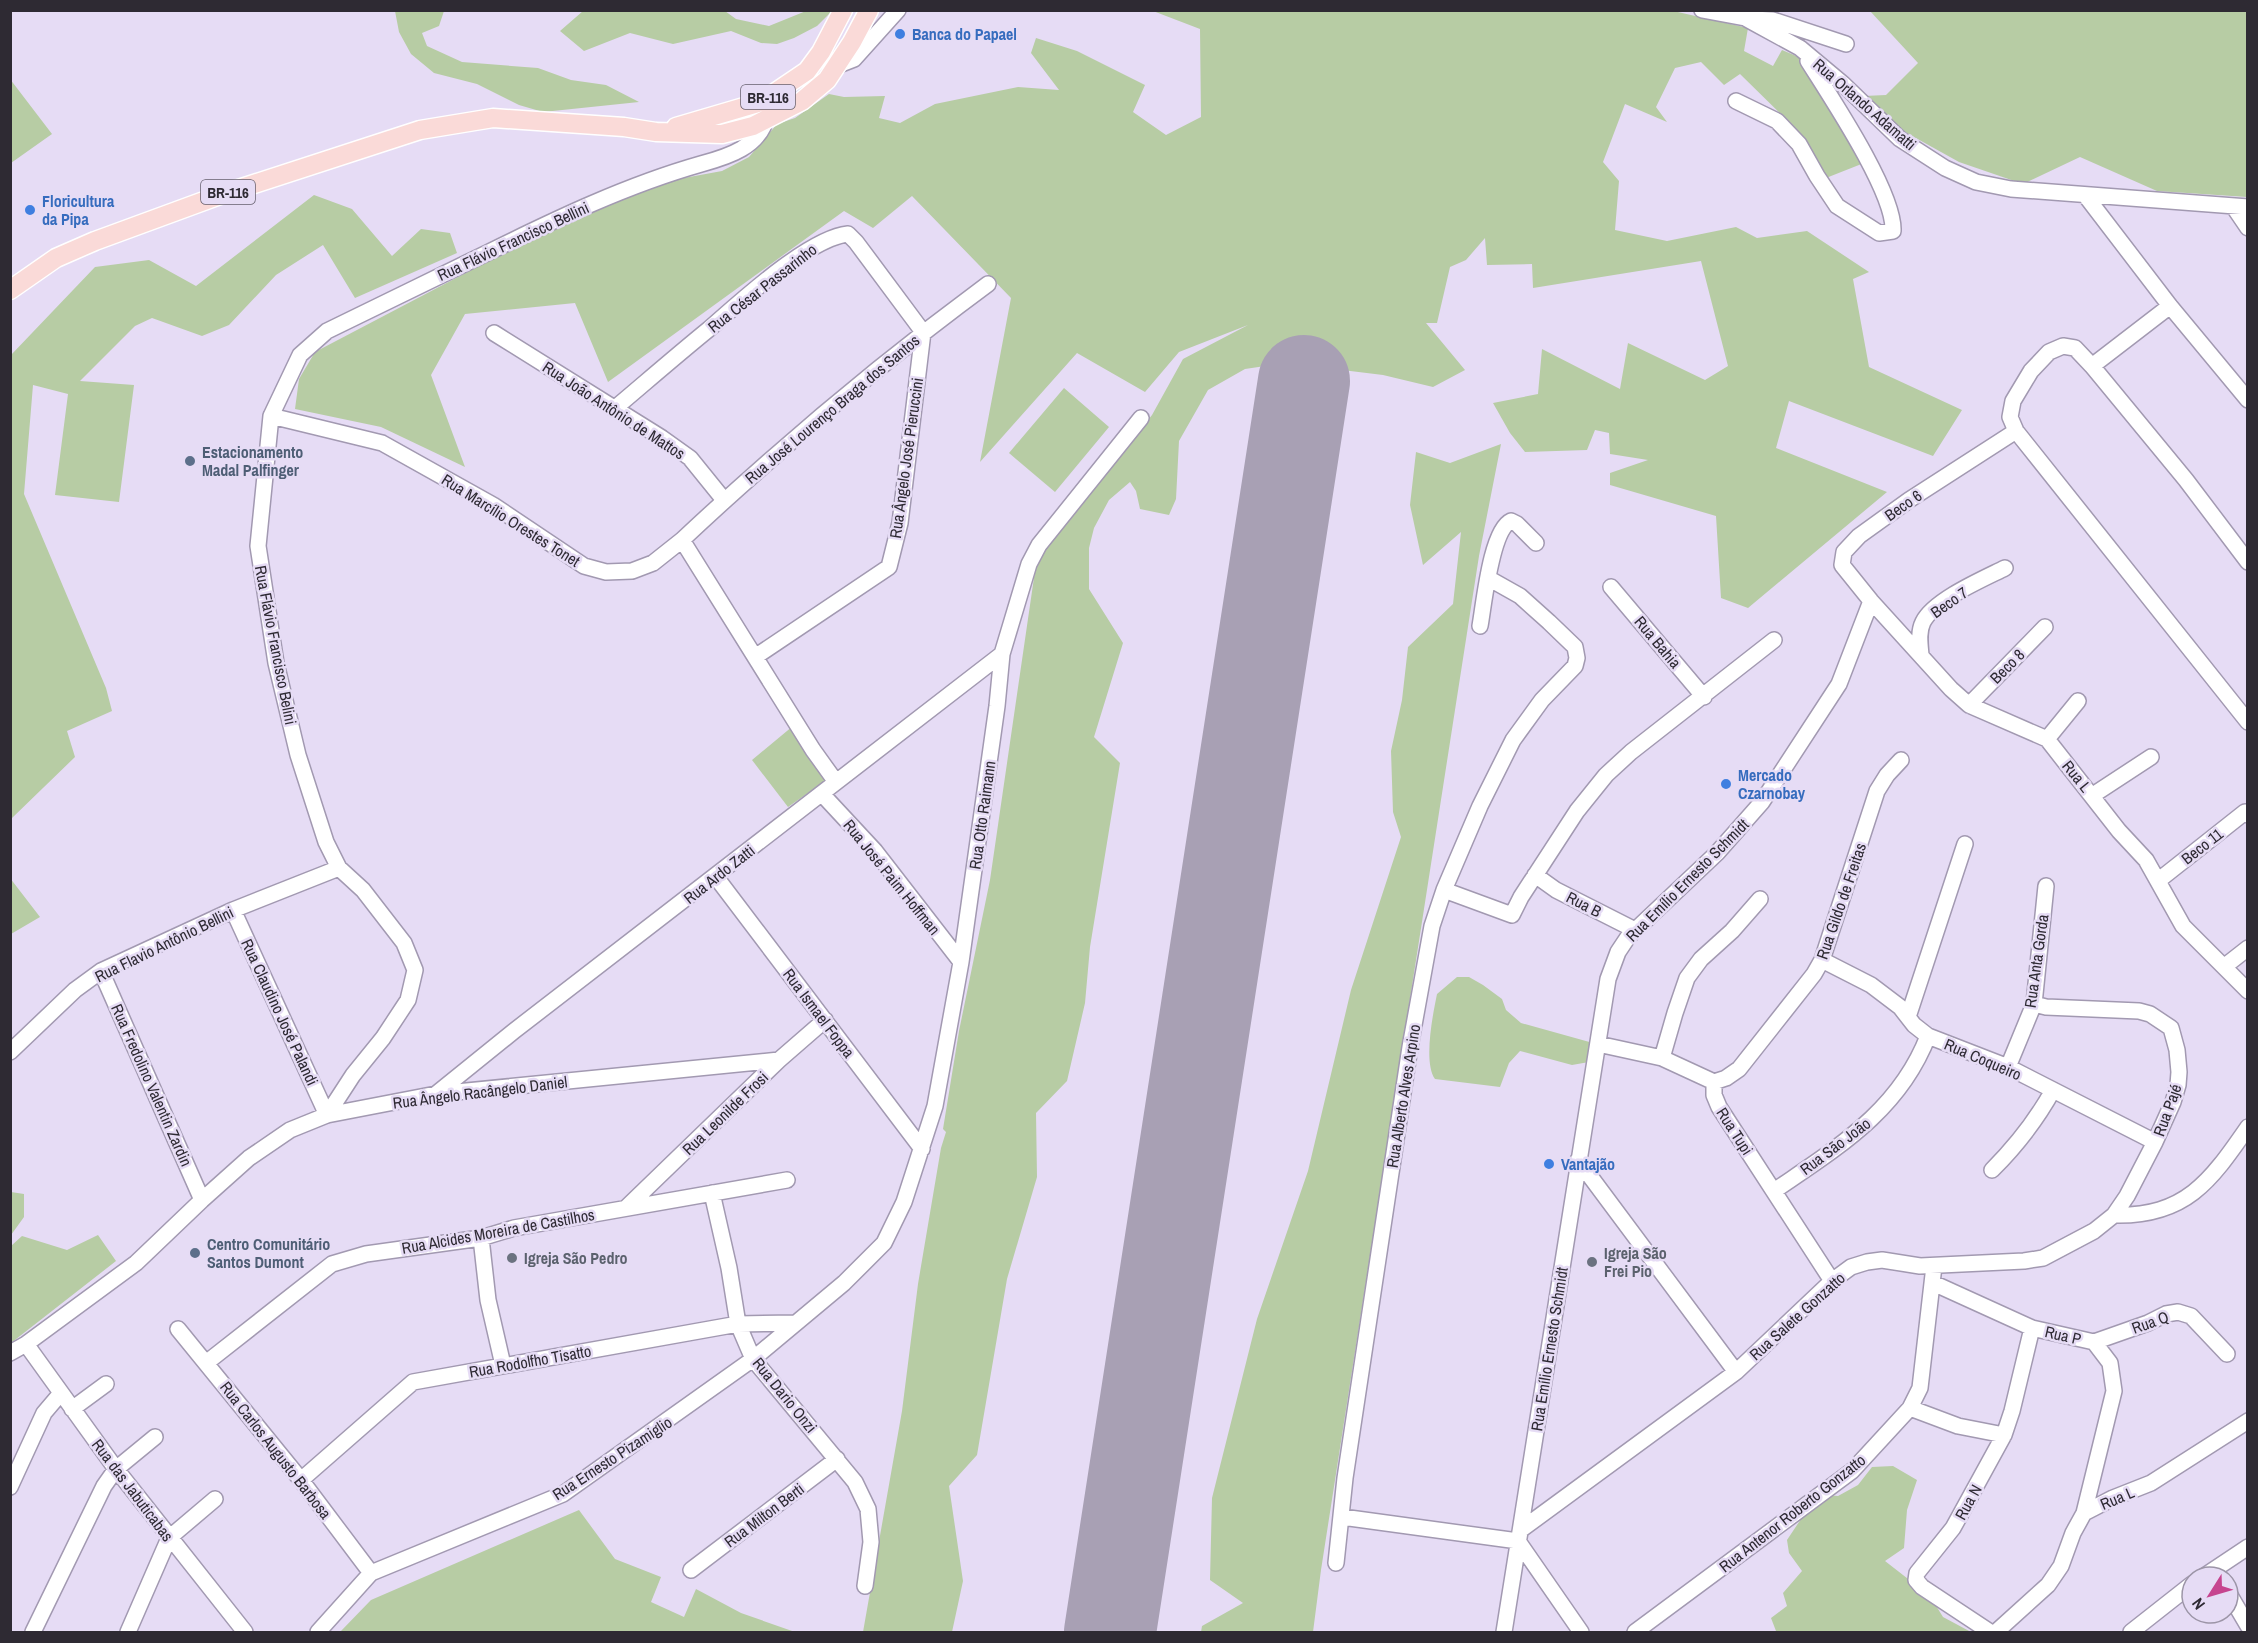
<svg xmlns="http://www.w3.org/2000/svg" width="2258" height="1643" viewBox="0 0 2258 1643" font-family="'Archivo Narrow',sans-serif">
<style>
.green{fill:#b7cca4}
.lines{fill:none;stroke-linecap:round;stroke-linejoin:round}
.runway{stroke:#a8a0b4;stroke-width:92}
.minor-casing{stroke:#a299b1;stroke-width:18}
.major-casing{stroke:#fff;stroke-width:21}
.minor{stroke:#fff;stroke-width:15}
.major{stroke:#fadad8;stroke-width:18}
.shop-dot{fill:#3f7fe0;stroke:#e6dcf5;stroke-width:2}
.service-dot{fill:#5c6f8a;stroke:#e6dcf5;stroke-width:2}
.worship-dot{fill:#6b7280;stroke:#e6dcf5;stroke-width:2}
.labels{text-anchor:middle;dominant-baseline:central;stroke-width:5;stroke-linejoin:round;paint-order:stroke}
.shield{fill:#e6dcf5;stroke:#655f6d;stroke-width:1.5}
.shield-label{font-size:15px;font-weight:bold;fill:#2e2a33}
.shop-label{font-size:16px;font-weight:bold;fill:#366cbe;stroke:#e6dcf5;text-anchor:start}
.street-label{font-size:16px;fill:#2e2a33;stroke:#e6dcf5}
.service-label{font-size:16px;font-weight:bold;fill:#4e5e75;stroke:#e6dcf5;text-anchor:start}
.worship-label{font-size:16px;font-weight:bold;fill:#5b616d;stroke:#e6dcf5;text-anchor:start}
</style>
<rect width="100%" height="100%" fill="#e6dcf5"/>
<!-- green -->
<path class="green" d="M1669,10L1748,28L1744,51L1773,66L1782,50L1801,58L1864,163L1826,178L1801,134L1740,74L1724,85L1701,62L1675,68L1656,107L1667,122L1625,104L1603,162L1619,181L1615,230L1667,241L1736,227L1757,238L1807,231L1869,272L1853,279L1869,367L1962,410L1933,456L1789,401L1776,448L1887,492L1748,608L1721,598L1716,516L1610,485V473L1648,460L1610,454L1609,433L1595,430L1587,450L1525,452L1510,433L1493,403L1538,394L1542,349L1620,389L1628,343L1705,380L1728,366L1701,261L1533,288L1532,264L1487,265L1485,238L1466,260L1450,267L1437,323H1426L1465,370L1433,387L1383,375L1285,363L1245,369L1208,390L1179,441L1176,499L1169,515L1140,509L1136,491L1130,482L1109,500L1094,528L1089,548V589L1123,643L1094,737L1120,763L1090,947L1085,1003L1067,1081L1036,1113L1037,1177L1007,1279L977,1455L949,1486L963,1581L952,1632H863L902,1411L918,1284L941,1148L946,1132L943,1129L959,1031L990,880L1037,557L1066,525L1152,415L1183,359L1248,325L1179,352L1145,392L1077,353L980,462L1011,298L912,196L873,228L844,211L608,382L575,303L465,314L431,375L465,467L381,427L295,409L299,379L315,352L559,224L662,182L722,171L749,157L777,124L795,118L829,94L844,97L885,96L879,118L900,123L935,104L1018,87L1059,90L1031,53L1036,38L1077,51L1145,85L1133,112L1166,135L1201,117L1200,29L1153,11Z
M395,11H444L439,26L422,33L427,46L462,62L538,68L571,80L606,85L639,102L543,112L519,105L477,84L434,73L411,54L399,32Z
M583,11H725L736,19L769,26L806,11H832L817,26L794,38L777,44L761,43L731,31L673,44L630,33L584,51L560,31Z
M1870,11H2247V197L2157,191L2080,157L2023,184L1959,162L1905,132L1864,96L1886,95L1918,63Z
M10,79L52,134L11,163H10Z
M314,195L352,209L392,256L421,229L450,233L457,253L355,298L323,245L276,275L229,325L202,336L152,318L135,326L80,381L134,385L119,502L55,495L68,394L33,385L24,494L106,688L112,711L67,731L75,757L11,819V355L95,267L149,260L196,286Z
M1064,388L1109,427L1055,492L1009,453Z
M1501,444L1479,556L1321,1570L1313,1632H1201L1202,1626L1243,1603L1210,1580L1212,1498L1257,1319L1308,1171L1351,990L1401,837L1393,812L1391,751L1402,700L1408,647L1453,604L1461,532L1423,565L1410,505L1416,452L1450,463Z
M793,726L828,779L788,807L752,760Z
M10,878L40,917L11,934H10Z
M1457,977H1469L1483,985L1502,999L1506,1010L1521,1023L1593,1043L1589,1062L1572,1065L1520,1051L1509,1063L1500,1087L1435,1079C1423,1062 1433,1014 1437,994Z
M11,1192L24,1194V1217L11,1235Z
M98,1235L116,1261L11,1343V1246L22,1236L67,1250Z
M1893,1466L1917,1480L1907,1510L1904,1548L1885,1561L1930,1596L1943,1617L1971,1632H1775L1776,1631L1771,1618L1787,1606L1783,1593L1802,1571L1789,1553L1787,1540L1807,1510L1826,1495L1838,1496L1858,1485L1872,1467Z
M579,1510L615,1559L661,1577L651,1602L684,1617L696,1589L741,1613L795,1632H340L371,1600Z"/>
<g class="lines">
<!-- runway -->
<path class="runway" d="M1110,1632L1304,381"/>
<!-- minor casing -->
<g class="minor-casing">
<path id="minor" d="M1702,10L1745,18L1800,48L1843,84L1900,139L1945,168L1976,182L2011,189L2248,207
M1751,19L1773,20L1846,44
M821,52L836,66L854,59L898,10
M1736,101L1777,121L1799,144L1817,176L1837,206L1879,233L1893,231C1895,193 1830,96 1808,61
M2085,195L2170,306L2248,400
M2233,206L2248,228
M494,333L662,438L690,458L724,500
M2092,366L2170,306
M614,409C646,382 677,355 709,329C740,302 809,238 848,234L856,242L923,332
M271,416L382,443L493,505L584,566L606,572L632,571L653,563L682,540L813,750L836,782
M2016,431L1909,500L1859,536L1844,552L1842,565L1871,601L1951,689L1969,705L2047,739L2119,831L2146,860L2183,926L2248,991
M682,540C778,450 881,363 988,284
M2248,562L2186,480L2092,366L2075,348L2063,346L2049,352L2031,371L2013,401L2010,417L2016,431L2248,722
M1611,587L1704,697
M1480,626C1484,604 1491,530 1511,521L1517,524L1536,543
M1921,655C1920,644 1918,632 1923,622C1934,600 1983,579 2005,568
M755,657L889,567L900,523L923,332
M1969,705L2045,627
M2047,739L2078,701
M822,794L875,851L961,962
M2093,795L2151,757
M1535,875L1556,890L1635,930
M716,877L922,1149
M2159,880L2245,812L2248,815
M1444,890L1512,915L1521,897L1577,811L1606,775L1631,752L1774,640
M233,910L327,1115
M1822,960L1871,985L1900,1007L1914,1025L1928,1036L2008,1067L2155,1142
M2225,966L2248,948
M101,971L202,1200
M1908,1017L1965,844
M1598,1044L1662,1058L1714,1082
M10,1052L75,990L101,971L233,910L339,868
M1662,1058L1675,1013L1687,978L1701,959L1732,931L1760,899
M2008,1067L2034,1004L2046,886
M1714,1082L1726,1078L1739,1069L1814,974L1822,960L1877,791L1887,775L1901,760
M1714,1082V1095L1719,1107L1832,1281
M436,1094L514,1031L1002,654
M327,1115L353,1075L383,1038L408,1000L415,970L404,943L363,890L339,868L326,842L298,755L276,663L258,546L271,416L300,355L327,331C380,305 434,279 487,253C556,219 627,185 701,164C727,157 761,147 767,115
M1578,1160L1736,1372
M1992,1170C2017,1145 2036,1121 2053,1090
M1774,1191C1838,1147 1899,1111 1928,1036
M712,1193L729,1268L738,1324L753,1359L855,1482L868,1509L871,1542L865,1586
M627,1207L779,1060L825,1020
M2114,1215C2185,1217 2210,1182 2248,1127
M481,1238L488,1300L503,1365
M1933,1283L2032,1328L2094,1342L2110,1363L2114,1391L2084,1513
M178,1329L301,1480L371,1573
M2094,1342L2148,1323L2166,1314L2178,1312L2191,1316L2227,1354
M26,1344L116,1469L245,1632
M10,1353L26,1344L136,1263L202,1200L249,1158L290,1130L327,1115L436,1094L779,1060
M206,1363L332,1264L366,1254L481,1238L514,1228L787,1180
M1910,1408L1958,1426L2004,1435
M72,1409L106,1384
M301,1480L413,1382L738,1324L795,1323
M10,1487L44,1413L61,1393
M1342,1517L1518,1541
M1522,1529L1736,1372L1832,1281L1851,1267L1867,1262L1882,1260L1920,1266L2024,1261L2043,1258L2094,1231L2114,1215L2127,1196L2155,1142L2173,1102L2178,1085L2179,1072L2177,1050L2171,1028L2150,1014L2139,1011L2046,1007L2034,1004
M1518,1541L1581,1632
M1336,1563L1345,1478L1410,1047L1432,926L1444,890L1480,806L1513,740L1542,700L1575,666L1577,658L1575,647L1549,622L1520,596L1488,578
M691,1570L837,1459
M2203,1577L2248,1547
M2228,1592L2248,1626
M33,1632L104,1486L116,1469L155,1437
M128,1632L169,1538L215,1499
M318,1632L371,1573L563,1494L753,1359L844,1283L884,1243L904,1202L935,1106L961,962L997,706L1002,654L1029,564L1039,545L1141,418
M1504,1632L1608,979L1618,952L1628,937L1717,853L1762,802L1839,684L1871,601
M1635,1632L1852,1471L1910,1408L1920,1388L1934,1266
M1990,1632L1922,1587L1916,1580L1917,1573L1953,1528L2004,1435L2012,1411L2032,1328
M1996,1632L2048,1585L2061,1566L2073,1533L2084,1513L2113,1498L2151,1483L2248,1421
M2131,1632L2192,1584"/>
</g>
<!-- major casing -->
<g class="major-casing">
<path id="major" d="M676,127L761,102L807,71L821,52L843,10
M10,290L56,258L95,241L223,194L420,130L493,118L624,127L656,132L722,134L753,126L802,101L827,80L852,42L869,10"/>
</g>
<!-- minor -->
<use href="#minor" class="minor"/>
<!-- major -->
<use href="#major" class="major"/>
</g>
<!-- markers -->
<g class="shop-dot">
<circle cx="900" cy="34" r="6"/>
<circle cx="30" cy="210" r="6"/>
<circle cx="1726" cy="784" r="6"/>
<circle cx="1549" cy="1164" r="6"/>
</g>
<g class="service-dot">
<circle cx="190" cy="461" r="6"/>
<circle cx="195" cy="1253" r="6"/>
</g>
<g class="worship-dot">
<circle cx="512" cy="1258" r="6"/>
<circle cx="1592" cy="1262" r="6"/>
</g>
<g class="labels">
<!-- shield labels -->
<g class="shield">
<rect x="741" y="85" width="54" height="24" rx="4.5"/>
<rect x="201" y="180" width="54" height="24" rx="4.5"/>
</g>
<g class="shield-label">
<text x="768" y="97">BR-116</text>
<text x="228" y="192">BR-116</text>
</g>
<!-- shop labels -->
<g class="shop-label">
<text x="912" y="34">Banca do Papael</text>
<text x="42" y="201">Floricultura<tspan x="42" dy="18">da Pipa</tspan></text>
<text x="1738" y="775">Mercado<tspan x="1738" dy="18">Czarnobay</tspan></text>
<text x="1561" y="1164">Vantajão</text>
</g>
<!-- street labels -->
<g class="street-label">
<text transform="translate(1865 104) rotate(41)">Rua Orlando Adamatti</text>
<text transform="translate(513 241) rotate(-25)">Rua Flávio Francisco Bellini</text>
<text transform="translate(762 288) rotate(-38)">Rua César Passarinho</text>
<text transform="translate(832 409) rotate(-40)">Rua José Lourenço Braga dos Santos</text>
<text transform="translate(614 410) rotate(33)">Rua João Antônio de Mattos</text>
<text transform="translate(906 458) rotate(-82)">Rua Ângelo José Pieruccini</text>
<text transform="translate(1903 505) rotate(-35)">Beco 6</text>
<text transform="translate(511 520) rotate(32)">Rua Marcílio Orestes Tonet</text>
<text transform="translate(1949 602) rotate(-35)">Beco 7</text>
<text transform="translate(1658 642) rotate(50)">Rua Bahia</text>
<text transform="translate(276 645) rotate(79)">Rua Flávio Francisco Belini</text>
<text transform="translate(2007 666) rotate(-45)">Beco 8</text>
<text transform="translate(2077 776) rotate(51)">Rua L</text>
<text transform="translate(982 815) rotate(-82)">Rua Otto Raimann</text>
<text transform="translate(2202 846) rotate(-38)">Beco 11</text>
<text transform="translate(719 874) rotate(-38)">Rua Ardo Zatti</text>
<text transform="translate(892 877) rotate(51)">Rua José Paim Hoffman</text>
<text transform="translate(1687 880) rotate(-45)">Rua Emílio Ernesto Schmidt</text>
<text transform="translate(1841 901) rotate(-71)">Rua Gildo de Freitas</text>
<text transform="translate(1584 904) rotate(27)">Rua B</text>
<text transform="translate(164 944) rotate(-26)">Rua Flavio Antônio Bellini</text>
<text transform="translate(2036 961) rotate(-82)">Rua Anta Gorda</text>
<text transform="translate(280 1012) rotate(65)">Rua Claudino José Palandi</text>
<text transform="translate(819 1013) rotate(53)">Rua Ismael Foppa</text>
<text transform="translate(1983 1059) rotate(23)">Rua Coqueiro</text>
<text transform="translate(152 1085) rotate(66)">Rua Fredolino Valentin Zardin</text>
<text transform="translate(480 1092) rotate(-7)">Rua Ângelo Racângelo Daniel</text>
<text transform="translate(1403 1096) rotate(-81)">Rua Alberto Alves Arpino</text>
<text transform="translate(2167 1110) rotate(-70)">Rua Pajé</text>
<text transform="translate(725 1113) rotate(-44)">Rua Leonilde Frosi</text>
<text transform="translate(1735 1131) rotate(57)">Rua Tupi</text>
<text transform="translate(1835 1146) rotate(-37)">Rua São João</text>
<text transform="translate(498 1231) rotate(-10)">Rua Alcides Moreira de Castilhos</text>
<text transform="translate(1797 1316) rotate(-42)">Rua Salete Gonzatto</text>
<text transform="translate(2150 1322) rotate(-20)">Rua Q</text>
<text transform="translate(2063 1335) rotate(13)">Rua P</text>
<text transform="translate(1549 1349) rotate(-81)">Rua Emílio Ernesto Schmidt</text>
<text transform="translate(530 1361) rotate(-10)">Rua Rodolfho Tisatto</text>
<text transform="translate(785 1395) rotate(51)">Rua Dario Onzi</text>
<text transform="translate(276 1450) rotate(52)">Rua Carlos Augusto Barbosa</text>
<text transform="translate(612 1458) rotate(-33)">Rua Ernesto Pizamiglio</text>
<text transform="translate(133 1490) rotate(53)">Rua das Jabuticabas</text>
<text transform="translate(2117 1498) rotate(-23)">Rua L</text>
<text transform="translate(1968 1502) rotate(-61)">Rua N</text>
<text transform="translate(1792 1513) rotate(-38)">Rua Antenor Roberto Gonzatto</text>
<text transform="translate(764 1515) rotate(-37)">Rua Milton Berti</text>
</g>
<!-- service labels -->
<g class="service-label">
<text x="202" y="452">Estacionamento<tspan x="202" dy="18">Madal Palfinger</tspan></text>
<text x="207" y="1244">Centro Comunitário<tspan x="207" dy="18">Santos Dumont</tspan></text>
</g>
<!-- worship labels -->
<g class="worship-label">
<text x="1604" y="1253">Igreja São<tspan x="1604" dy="18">Frei Pio</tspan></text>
<text x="524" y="1258">Igreja São Pedro</text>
</g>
</g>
<!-- border -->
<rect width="2258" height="1643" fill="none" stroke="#2e2a33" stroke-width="24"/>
<!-- north arrow -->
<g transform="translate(2210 1595) rotate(233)"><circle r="28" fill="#e6dcf5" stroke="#9c95a7" stroke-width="1.5"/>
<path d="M0-4.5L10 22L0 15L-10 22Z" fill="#c6458f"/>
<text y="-9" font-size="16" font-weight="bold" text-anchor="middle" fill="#2e2a33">N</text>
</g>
</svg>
